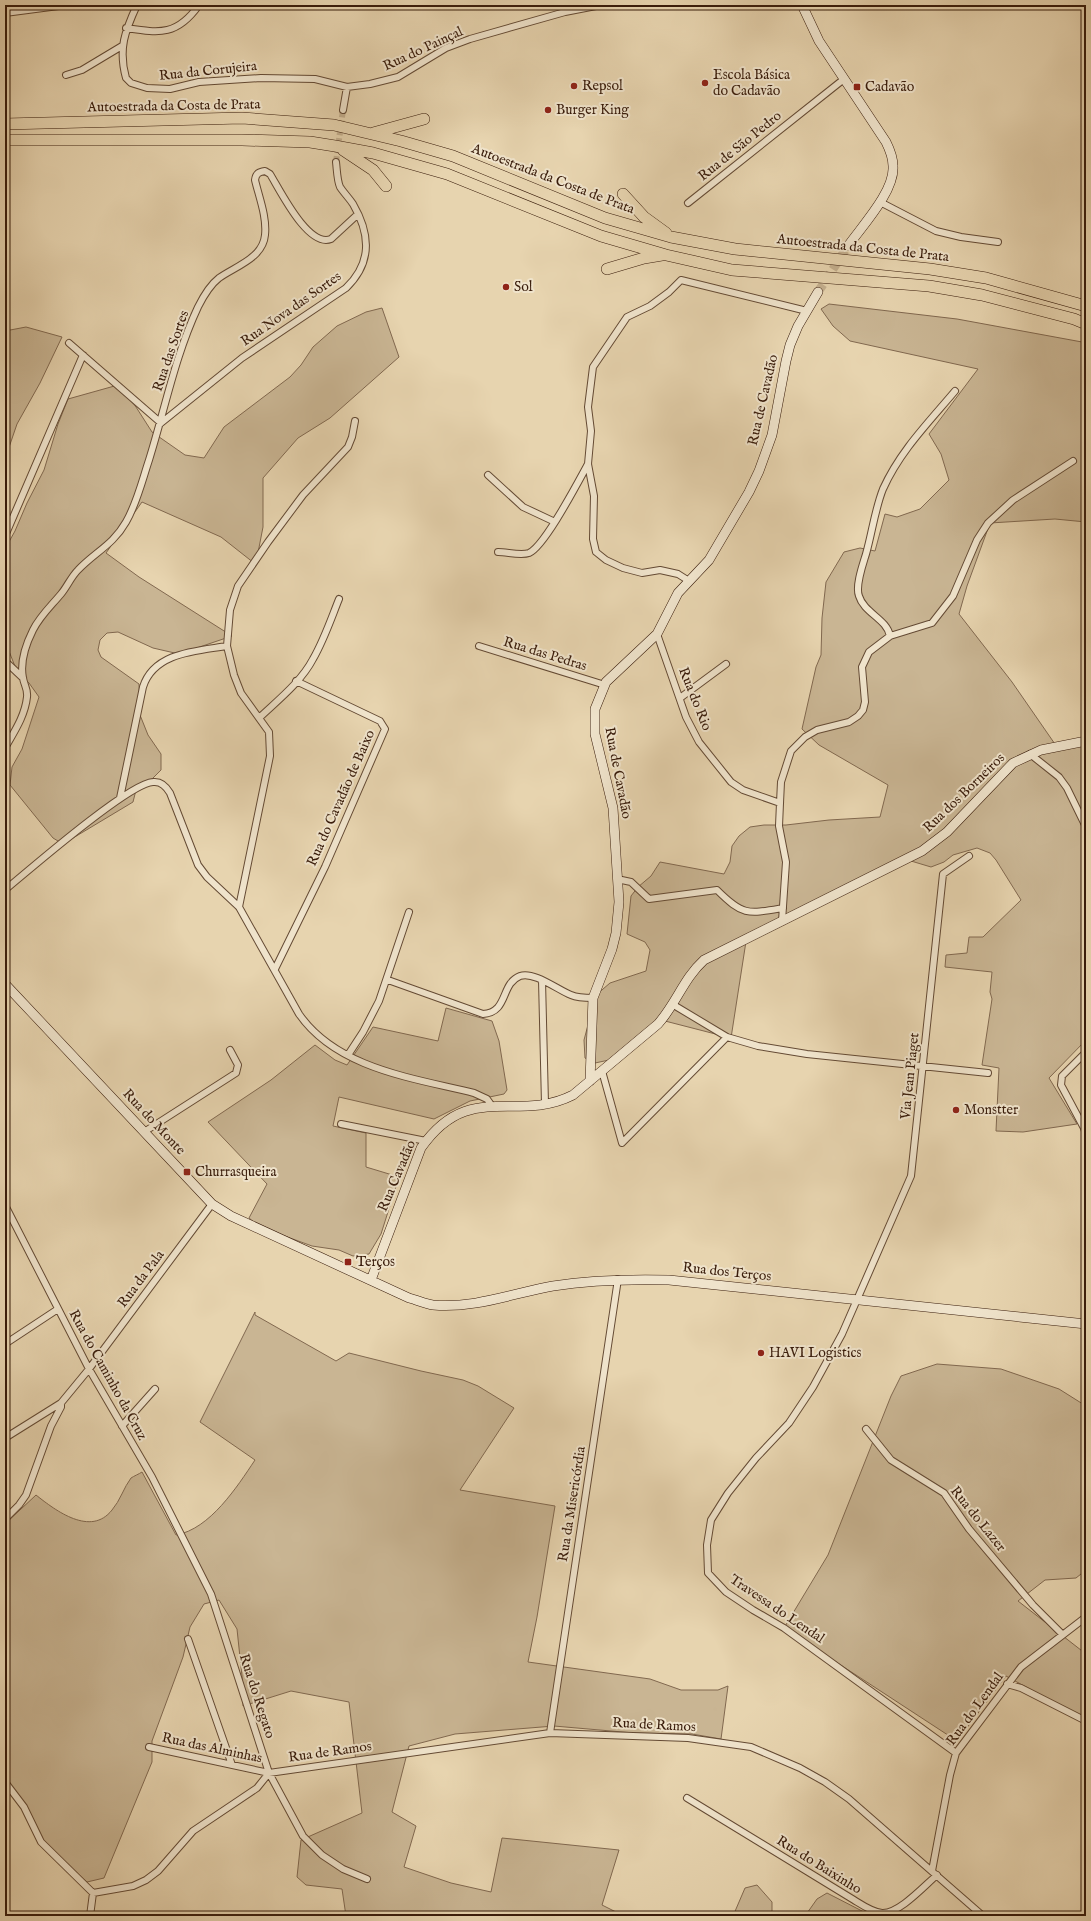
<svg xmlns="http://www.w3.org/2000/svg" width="1091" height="1921" viewBox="0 0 1091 1921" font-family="'IM FELL English',serif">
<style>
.green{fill:#c9b593;stroke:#81684f}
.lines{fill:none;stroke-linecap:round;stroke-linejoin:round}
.street-tunnel{stroke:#c4af8e;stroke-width:6;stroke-dasharray:6 3;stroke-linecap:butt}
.secondary-tunnel{stroke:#c4af8e;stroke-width:9;stroke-dasharray:9 4.5;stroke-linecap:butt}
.street-casing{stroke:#644a34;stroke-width:8}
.secondary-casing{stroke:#391c0b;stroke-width:10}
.highway-casing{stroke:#391c0b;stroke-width:12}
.street{stroke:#efe3cb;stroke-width:6}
.secondary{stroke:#efe3cb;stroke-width:9}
.highway{stroke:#e7d4af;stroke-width:11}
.poi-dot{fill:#8f2418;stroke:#efe3cb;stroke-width:1.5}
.labels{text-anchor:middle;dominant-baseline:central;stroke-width:4;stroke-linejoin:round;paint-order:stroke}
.street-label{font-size:14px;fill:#391c0b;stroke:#efe3cb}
.poi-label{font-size:14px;fill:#391c0b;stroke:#efe3cb;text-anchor:start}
</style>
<rect width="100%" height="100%" fill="#e7d4af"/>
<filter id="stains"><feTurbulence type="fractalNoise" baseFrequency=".005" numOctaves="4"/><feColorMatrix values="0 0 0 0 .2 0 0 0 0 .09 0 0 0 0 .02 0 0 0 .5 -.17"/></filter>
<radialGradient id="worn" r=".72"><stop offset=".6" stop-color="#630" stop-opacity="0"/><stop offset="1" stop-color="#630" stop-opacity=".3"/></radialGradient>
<!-- green -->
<path class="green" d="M829,304L957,319L1082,342L1086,348V522L1055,519L990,523L967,586L959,614L1012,682L1057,747L1086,745V1040L1049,1078L1077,1124L1023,1132L996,1131L999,1068L982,1065L992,999L990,992L992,972L945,967L946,955L967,953L969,937H983L1021,900L996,860L990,853L977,848L953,855L944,862L931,867L901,858L747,935L731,1038L665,1021L609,1060L595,1063L585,1058L584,1040L596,995L610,983L646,971L650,950L645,942L627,934L631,896L638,887L651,876L660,862L724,874L730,862L732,846L739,836L750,827L764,825H786L829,820L880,817L888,785L819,745L802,729L816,667L821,655L822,618L826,582L844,552L860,548L875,551L885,514L897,517L920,509L949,480L941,454L929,434L978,369L850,341L833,326L821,309Z
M382,308L399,357L330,418L298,438L263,478V527L256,563H254L221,537L142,502L106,553L139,577L232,636L179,654L153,648L118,632L107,633L100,640L98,650L101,657L139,684L140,715L148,735L161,754V770L152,779L137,786L133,802L63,844L53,838L10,785L12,767L22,749L39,697L29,683L18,674L5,641V549L15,531L27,503L44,470L58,424L68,399L118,385L136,407L152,432L185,455L204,458L224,427L290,377L301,365L313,347L337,326L366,312Z
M26,327L62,337L40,383L17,424L5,459V331Z
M446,1008L492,1021L499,1041L507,1090L504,1094L470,1101L434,1119L339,1097L333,1126L366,1133V1167L399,1177L381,1234L369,1254L353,1256L339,1250L312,1246L260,1227L249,1218L267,1184L208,1122L271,1080L315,1045L335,1060L347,1065L373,1027L438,1041Z
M255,1312V1315L336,1361L349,1353L421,1371L463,1380L478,1386L514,1408L460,1490L555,1506L537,1617L528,1662L650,1679L681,1690H718L728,1686L721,1739L692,1734L634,1733L554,1726L455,1734L409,1746L392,1812L416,1826L404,1867L451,1883L491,1892L502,1838L619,1850L602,1905L624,1916H346L342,1889L306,1885L297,1877L301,1840L362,1813L349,1702L291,1691L243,1706V1686L237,1629L219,1600L204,1604L190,1627L183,1657L152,1741V1762L104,1878L87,1882L62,1864L42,1838L5,1783V1524L36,1495C56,1511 91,1537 112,1510C120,1501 124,1487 131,1478C134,1476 139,1474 142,1472L176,1535C210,1529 237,1487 255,1460L200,1422Z
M937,1364L1001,1369L1059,1389L1086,1406V1570L1076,1578L1045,1580L1018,1601L1086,1654V1720L1006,1676L957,1741L784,1628L828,1555L891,1396L901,1376Z
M757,1885L772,1902V1916H733L745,1888Z
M827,1893L864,1912L863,1916H805L817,1899Z"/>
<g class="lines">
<!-- street-tunnel -->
<path class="street-tunnel" d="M336,162L343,110"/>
<!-- secondary-tunnel -->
<path class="secondary-tunnel" d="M818,292L848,246"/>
<!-- street casing -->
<g class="street-casing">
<path id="street" d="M137,5C125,31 118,49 126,78L131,83L147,88L170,89L199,82L261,78L315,79L347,87L370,84L398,77L446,48L470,39L565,12L601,5
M5,13L66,5
M126,28C160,33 177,36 199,5
M66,75L82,70L122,46
M343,110L347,87
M880,202L936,231L961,237L998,242
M688,203L844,79
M69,343L161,423
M161,423L242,358L346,288C372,263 371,235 353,204C349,198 344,193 340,187C337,180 337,170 336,162
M488,475L523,507L555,522
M5,536L83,355
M498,552C507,552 521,556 529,553C545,546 578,482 588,464
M689,581L678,574L660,570L642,573L623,568L606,560L596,552L593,539L594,496L588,464L591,431L588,407L593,367L627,317L650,306L669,292L681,280L807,311
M657,634L686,717L699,742L731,782L743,790L780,803
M890,636C887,619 864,613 859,596C855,586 863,564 866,554C872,533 875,509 883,489C900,451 929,422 955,391
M479,646L605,685
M5,661L23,678
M680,698L726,664
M259,718C278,700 301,682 313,659C324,640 331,619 339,599
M5,748C14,732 25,716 27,697C28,689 24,685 23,678C20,663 26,644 33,630C40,616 51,606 61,594C67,587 71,577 78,570C95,552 113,545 126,522C137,503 142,481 149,460C165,409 175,356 198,307C203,297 210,285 219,278C236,266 263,258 265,235C267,217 259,197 255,180C256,173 259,172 265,171L270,174C280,190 308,248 331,239L357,215
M1030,754L1059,777L1067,788L1086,827
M120,798L143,687C154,652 197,651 227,646
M617,879L631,882L649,899L717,890C743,916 748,914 783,908
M5,890C29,870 129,783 153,782C161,781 166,786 170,793L198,865L207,877L239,907L299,1014C337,1069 414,1078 474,1093L487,1099L492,1106
M239,907L270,756L269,732L241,693L234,675L227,646L230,610L238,586L268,542L303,495L348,447L352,437L355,421
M782,921L786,862L779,826L780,803L781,782L791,751L805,737L817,730L849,722L858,716L863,710L865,702L862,667L869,652L890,636L932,623L953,596L977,540L988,523L1013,500L1073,461
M275,969L325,867L385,729L380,721L296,681
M388,980L483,1014C509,1012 500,984 520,976C534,971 558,990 571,995C578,998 586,998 593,998
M542,980L545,1104
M672,1004L727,1037L758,1046L807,1054L988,1073
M1086,1052L1062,1076L1061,1085L1084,1128L1086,1135
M348,1055L363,1032L379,1001L409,912
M602,1071L622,1143L727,1037
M341,1124L426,1141
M144,1132L236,1073L238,1065L230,1050
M5,1205L89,1369L152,1477L211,1594L269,1773L303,1836L322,1855L343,1869L367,1879
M5,1344L58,1309
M122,1426L155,1389
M866,1429L891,1460L944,1493L969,1529L1033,1605L1063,1635
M5,1438L61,1403
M5,1519L19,1505L26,1495L51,1426L61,1407V1403L89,1369L212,1204
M188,1639L232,1765
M1007,1684L1021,1688L1086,1721
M550,1733L618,1279
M149,1747L269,1773L550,1733L688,1738L751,1747L800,1768L825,1782L849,1799L983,1916
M956,1753L784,1628L753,1610L726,1592L708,1573L707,1545L711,1520L728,1493L756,1458L789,1423L813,1387L842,1334L911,1176L943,874L969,856
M5,1782L24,1807L41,1842L93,1893L90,1916
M687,1798L854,1900C862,1905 872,1912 882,1913C899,1914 924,1886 937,1875
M932,1871L950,1775L956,1753L1021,1667L1086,1617
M93,1893L133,1886L146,1880L158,1871L193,1831L257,1788L269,1773"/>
</g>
<!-- secondary casing -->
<g class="secondary-casing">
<path id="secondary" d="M802,5L819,41L886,142C890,150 893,157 893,166C895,191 862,226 848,246
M5,984L212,1204L231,1216L409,1298C417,1300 425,1304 433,1305C473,1309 514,1293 553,1286C591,1280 630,1279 669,1280L1086,1324
M590,1081L593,998L612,949L616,933L619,902L613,808L595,734V709L606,682L657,634L678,593L709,560L749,492L759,471L772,435L786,361L790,345L798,326L818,292
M371,1280L421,1148C469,1079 516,1124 573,1095L658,1024C676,1004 684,978 704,960L922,851L947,832L1013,763L1041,750L1086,741"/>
</g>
<!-- highway casing -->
<g class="highway-casing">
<path id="highway" d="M5,124L242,118L334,125L401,141L453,156L605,218L671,237L735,249L930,269L986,278L1086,306
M373,133L424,119
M5,140H242L310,142L335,146L373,153L447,174L601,236L666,255L732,270L929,286L982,295L1074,319L1086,324
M343,150L373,170L386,186
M623,194L644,217L666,233
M607,269L644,258L662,255"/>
</g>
<!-- street -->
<use href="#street" class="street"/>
<!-- secondary -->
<use href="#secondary" class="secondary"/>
<!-- highway -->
<use href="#highway" class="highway"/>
</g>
<!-- markers -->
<g class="poi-dot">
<circle cx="705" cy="83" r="4"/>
<circle cx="574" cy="86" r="4"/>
<rect x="853" y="83" width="8" height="8" rx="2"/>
<circle cx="548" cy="110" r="4"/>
<circle cx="506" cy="287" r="4"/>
<circle cx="956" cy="1110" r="4"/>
<rect x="183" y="1168" width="8" height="8" rx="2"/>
<rect x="344" y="1258" width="8" height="8" rx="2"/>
<circle cx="761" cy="1353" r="4"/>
</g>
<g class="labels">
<!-- street labels -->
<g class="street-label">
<text transform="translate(423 49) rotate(-25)">Rua do Painçal</text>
<text transform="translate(208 71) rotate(-6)">Rua da Corujeira</text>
<text transform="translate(174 106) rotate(-1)">Autoestrada da Costa de Prata</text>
<text transform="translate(740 146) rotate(-39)">Rua de São Pedro</text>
<text transform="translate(553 179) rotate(21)">Autoestrada da Costa de Prata</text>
<text transform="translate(863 248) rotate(6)">Autoestrada da Costa de Prata</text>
<text transform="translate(291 309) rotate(-35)">Rua Nova das Sortes</text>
<text transform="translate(171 351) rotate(-71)">Rua das Sortes</text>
<text transform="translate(763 400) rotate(-77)">Rua de Cavadão</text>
<text transform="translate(545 654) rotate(17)">Rua das Pedras</text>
<text transform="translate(695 699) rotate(68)">Rua do Rio</text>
<text transform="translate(618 773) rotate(79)">Rua de Cavadão</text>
<text transform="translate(964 793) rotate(-44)">Rua dos Borneiros</text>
<text transform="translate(341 798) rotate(-66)">Rua do Cavadão de Baixo</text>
<text transform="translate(910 1076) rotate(-84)">Via Jean Piaget</text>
<text transform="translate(154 1122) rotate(47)">Rua do Monte</text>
<text transform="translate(397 1176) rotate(-67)">Rua Cavadão</text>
<text transform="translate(727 1272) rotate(6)">Rua dos Terços</text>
<text transform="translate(141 1279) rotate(-53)">Rua da Pala</text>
<text transform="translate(108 1375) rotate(61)">Rua do Caminho da Cruz</text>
<text transform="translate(572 1504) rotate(-81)">Rua da Misericórdia</text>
<text transform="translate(978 1519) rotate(51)">Rua do Lazer</text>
<text transform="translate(777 1609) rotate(34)">Travessa do Lendal</text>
<text transform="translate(257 1696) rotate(72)">Rua do Regato</text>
<text transform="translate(975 1709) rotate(-54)">Rua do Lendal</text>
<text transform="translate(654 1725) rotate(3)">Rua de Ramos</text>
<text transform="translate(212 1748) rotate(12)">Rua das Alminhas</text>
<text transform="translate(330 1752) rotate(-8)">Rua de Ramos</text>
<text transform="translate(819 1865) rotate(32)">Rua do Baixinho</text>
</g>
<!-- poi labels -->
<g class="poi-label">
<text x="713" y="75">Escola Básica<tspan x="713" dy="16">do Cadavão</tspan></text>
<text x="582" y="86">Repsol</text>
<text x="865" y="87">Cadavão</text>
<text x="556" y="110">Burger King</text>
<text x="514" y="287">Sol</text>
<text x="964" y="1110">Monstter</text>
<text x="195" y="1172">Churrasqueira</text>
<text x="356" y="1262">Terços</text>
<text x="769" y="1353">HAVI Logistics</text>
</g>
</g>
<!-- margin -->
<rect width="1091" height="1921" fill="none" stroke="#e7d4af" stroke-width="20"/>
<rect x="6" y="6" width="1079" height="1909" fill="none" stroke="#391c0b" stroke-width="2"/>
<rect x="10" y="10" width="1071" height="1901" fill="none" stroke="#391c0b"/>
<rect width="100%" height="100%" filter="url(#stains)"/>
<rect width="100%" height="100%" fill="url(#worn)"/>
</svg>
